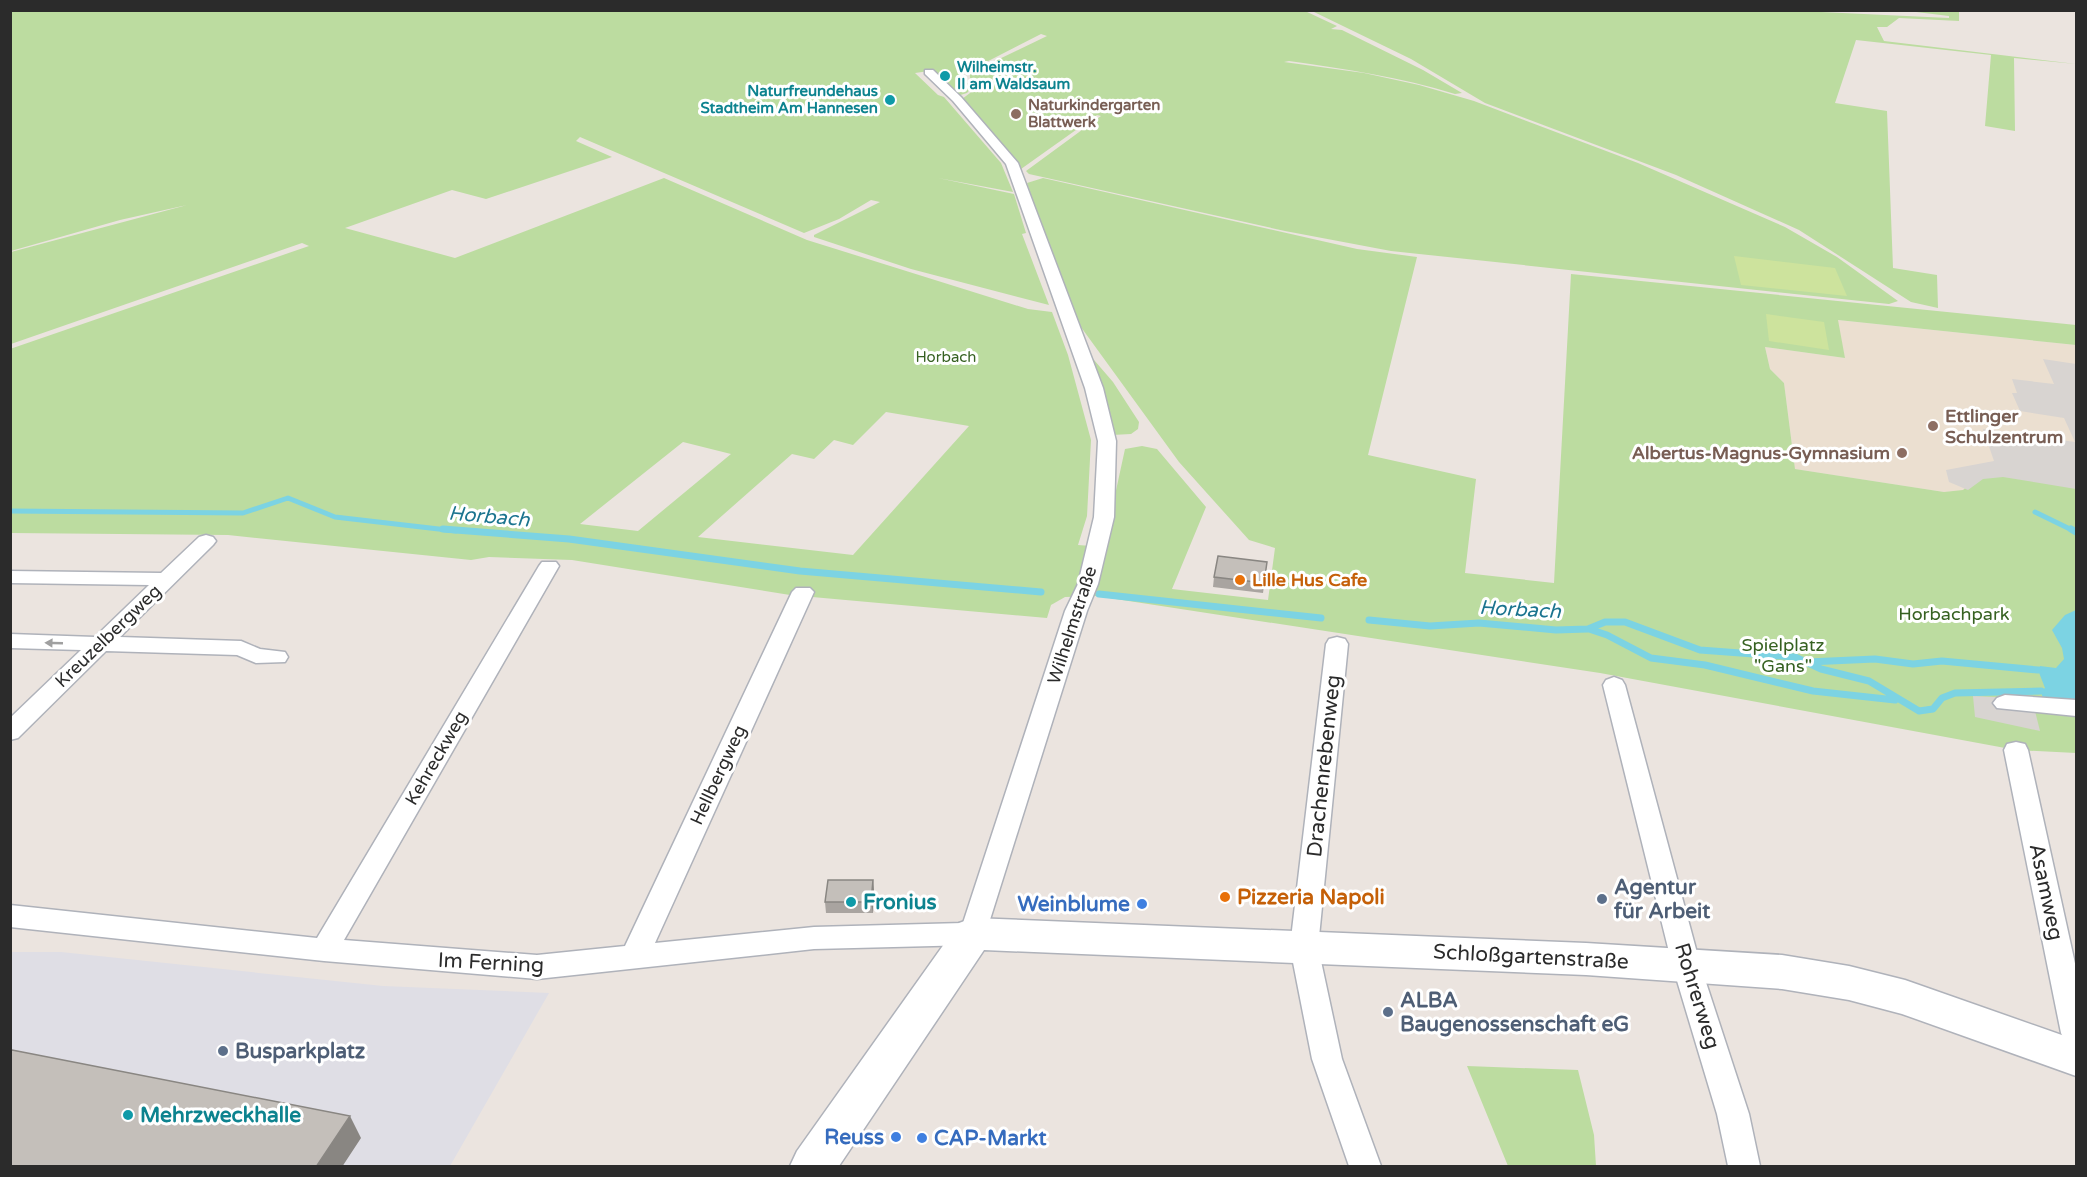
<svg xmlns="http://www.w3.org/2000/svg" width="2087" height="1177" viewBox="0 0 2087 1177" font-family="'Varela Round',sans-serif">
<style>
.industrial{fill:#dfdee5}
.education{fill:#ebdfd0}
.green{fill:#bcdca0;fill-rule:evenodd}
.pitch{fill:#cde39d}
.plaza{fill:#d8d4d1}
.water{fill:#7cd3e3}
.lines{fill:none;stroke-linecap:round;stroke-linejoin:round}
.stream-far1{stroke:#7cd3e3;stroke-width:5}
.stream{stroke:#7cd3e3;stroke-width:7}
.street-casing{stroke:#afb2ba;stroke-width:3}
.secondary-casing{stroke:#afb2ba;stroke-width:3}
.street{fill:#fff;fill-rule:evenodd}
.secondary{fill:#fff;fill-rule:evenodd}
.wall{fill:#a9a4a0}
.shaded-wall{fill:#898682}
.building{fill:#c4bfba;stroke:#898682;stroke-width:1.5}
.oneway{fill:#a0a0a0}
.culture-dot{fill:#0f9aa8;stroke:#fff;stroke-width:2}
.education-dot{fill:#8d6e63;stroke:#fff;stroke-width:2}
.food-dot{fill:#e8710a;stroke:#fff;stroke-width:2}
.service-dot{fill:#5c6f8a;stroke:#fff;stroke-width:2}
.shop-dot{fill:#3f7fe0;stroke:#fff;stroke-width:2}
.labels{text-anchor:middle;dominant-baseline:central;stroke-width:6;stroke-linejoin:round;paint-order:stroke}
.far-culture-label{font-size:15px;font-weight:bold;fill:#0d838f;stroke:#fff;text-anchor:start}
.far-education-label{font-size:15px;font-weight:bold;fill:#785e54;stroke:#fff;text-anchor:start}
.far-park-label{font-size:15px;fill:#366121;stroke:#fff}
.education-label{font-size:18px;font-weight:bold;fill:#785e54;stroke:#fff;text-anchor:start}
.food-label{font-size:18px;font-weight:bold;fill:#c56008;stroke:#fff;text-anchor:start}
.park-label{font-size:18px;fill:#366121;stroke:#fff}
.street-label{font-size:18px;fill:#2b2b2b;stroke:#fff}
.water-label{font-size:20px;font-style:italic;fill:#1b748f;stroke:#fff}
.near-street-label{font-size:21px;fill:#2b2b2b;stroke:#fff}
.near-service-label{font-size:21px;font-weight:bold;fill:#4e5e75;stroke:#fff;text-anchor:start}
.near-food-label{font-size:21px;font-weight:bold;fill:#c56008;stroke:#fff;text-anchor:start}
.near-culture-label{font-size:21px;font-weight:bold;fill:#0d838f;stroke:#fff;text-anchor:start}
.near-shop-label{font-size:21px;font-weight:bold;fill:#366cbe;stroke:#fff;text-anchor:end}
</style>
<rect width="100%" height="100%" fill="#ebe4df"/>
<!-- industrial -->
<path class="industrial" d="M10,952H61L383,986L549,993L450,1166H11Z"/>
<!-- education -->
<path class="education" d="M1837,320L2076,345V487L1944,492L1795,469L1784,383L1770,369L1765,347L1845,358Z"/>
<!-- green -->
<path class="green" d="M11,11H1305L1337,26L1331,29L1342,30L1423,70L1462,93L1455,94C1400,77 1346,69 1289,61L1284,62L1364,73L1419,85L1474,101L1638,163L1785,227L1837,257L1898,301L1889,304L1391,251L1285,231L1029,174L1026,171L1101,116L1097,115L1021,169L962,99L978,87L970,78V73L1047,36L1041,34L961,75L971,88L967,93L957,96L929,71L915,73L938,95L944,97L1001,163L1013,192L938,178L1014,194L1026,233L1022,234L1049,305L911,269L814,237V235L880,202L871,200L839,219L804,233L580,137L576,141L612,157L486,199L452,190L345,228L455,258L664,178L807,240L1028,309L1052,312L1068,355L1091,440L1087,516L1078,545L1091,546L1097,578L1125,449L1142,446L1157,449L1206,507L1172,589L1268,600L1275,548L1249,540L1179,462L1078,323L1055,267L1027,183L1043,178L1357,249L1417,257L1368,455L1476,479L1465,573L1554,583L1571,274L2076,325V345L1838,320L1845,358L1765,347L1770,369L1784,383L1795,469L1944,492L1963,490L1978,476L1999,474L2076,487V753L2016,750L1600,673L1096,596L1065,597L1051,605L1047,618L790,595L572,560L489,557L471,560L228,535L11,533L10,349L309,246L302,243L11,344V252L187,205L120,220L11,251ZM886,412L969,426L853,555L698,537L792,454L814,459L834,440L853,445ZM683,442L731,454L638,531L580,524Z
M1800,11L1949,18V16L1908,11H1959V21L1899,18L1887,27H1877L1884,41L2076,64L2014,58L2015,131L1985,126L1991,55L1856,40L1835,103L1887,111L1893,268L1937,275L1938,308L1911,302L1799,230L1676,175L1485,103L1411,59L1312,11Z
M1088,353L1113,382L1139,422L1138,429L1131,434L1112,435Z
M1467,1066L1578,1070L1594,1135L1596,1166H1508Z"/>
<!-- pitch -->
<path class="pitch" d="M1734,256L1835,268L1847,296L1741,285Z
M1766,314L1824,322L1829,350L1769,341Z"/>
<!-- plaza -->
<path class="plaza" d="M2043,359L2076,364V489L2003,477L1983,479L1968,490L1949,482L1946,470L1994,461L1983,429L2075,442L2064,418L2020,411L2012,393H2017L2012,379L2054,384Z
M1973,696L2076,701V714L2035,711L2040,731L1975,717Z"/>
<!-- water -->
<path class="water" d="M2076,610V701L2043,699L2041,691L2045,688L2038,670L2040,666L2056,668L2064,659L2062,648L2052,630L2065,615Z"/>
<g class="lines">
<!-- stream-far1 -->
<path class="stream-far1" d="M10,511L243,513L288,498L335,517L456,531
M2035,512L2074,531"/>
<!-- stream -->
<path class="stream" d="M443,529L569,539L800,571L1041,592
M2071,529L2076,532
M1099,594L1321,618
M1369,620L1430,626L1479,623L1556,630L1588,629L1605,622H1625L1700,650L1795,657L1821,669L1869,681L1919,711L1933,709L1942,698L1955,693L2041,691
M1589,629L1607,635L1651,658L1705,665L1813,691L1895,700
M1808,662L1875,659L1913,664L1942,661L2038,670"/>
<!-- street casing -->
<g class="street-casing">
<path id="street" d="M925,70H933L961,97L1018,163L1103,388L1116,441L1114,517L1098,584L1087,611L983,942L973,945L814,949L537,979L324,961L10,927V905L317,938L539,566L542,562H556L559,566L344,940L537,955L625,946L792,592L796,588H810L814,592L655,943L814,927L963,923L1065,611L1078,584L1094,517L1098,441L1085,388L1006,164L953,101L925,74Z
M206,535L213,537L216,541L213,545L120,637L241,641L260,649L285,652L288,657L285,662L256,663L237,655L106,651L18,738L10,740V718L81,650L10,648V634L95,637L149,585L10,583V571L161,573L199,537Z
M1337,637L1345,639L1348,644L1318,947L1342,1059L1381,1166H1349L1312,1059L1290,947L1326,644L1329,639Z
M1614,677L1622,680L1625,685L1700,964L1749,1114L1760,1166H1728L1717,1114L1672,964L1603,685L1606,680Z
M2005,695L2076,700V716L1997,708L1993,703L1997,698Z
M2016,742L2025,744L2028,750L2076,968V1046L2065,1042L2061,1033L2004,750L2007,744Z"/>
</g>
<!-- secondary casing -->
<g class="secondary-casing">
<path id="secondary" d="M973,918L1586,943L1782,955L1849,966L1905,980L2076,1040V1076L1902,1014L1849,1000L1782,989L1586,975L984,950L839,1166H790L797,1151L959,923Z"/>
</g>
<!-- street -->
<use href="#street" class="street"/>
<!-- secondary -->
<use href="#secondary" class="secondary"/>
</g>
<!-- wall -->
<path class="wall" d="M1266,572L1263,593L1213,587L1214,577Z
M873,880L874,891L873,913H826L825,902Z"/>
<!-- shaded-wall -->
<path class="shaded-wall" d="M873,880L874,891L873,913L871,902Z
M350,1116L361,1138L342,1167H316Z"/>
<!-- building -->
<path class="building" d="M1218,556L1267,562L1264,583L1214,577Z
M828,880H873L871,902H825Z
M12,1050L350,1116L316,1167H10V1052Z"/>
<!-- one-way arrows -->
<defs><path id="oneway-solid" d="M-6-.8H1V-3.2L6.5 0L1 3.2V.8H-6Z" transform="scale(1.5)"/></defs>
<use class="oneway" href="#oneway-solid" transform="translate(54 643) rotate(-178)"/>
<!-- markers -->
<g class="culture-dot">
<circle cx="945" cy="76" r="6"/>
<circle cx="890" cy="100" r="6"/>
<circle cx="851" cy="902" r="6"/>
<circle cx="128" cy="1115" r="6"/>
</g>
<g class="education-dot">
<circle cx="1016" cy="114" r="6"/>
<circle cx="1933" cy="426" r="6"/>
<circle cx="1902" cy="453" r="6"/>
</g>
<g class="food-dot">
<circle cx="1240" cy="580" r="6"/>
<circle cx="1225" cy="897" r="6"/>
</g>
<g class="service-dot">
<circle cx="1602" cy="899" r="6"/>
<circle cx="1388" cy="1012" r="6"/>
<circle cx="223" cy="1051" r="6"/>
</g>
<g class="shop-dot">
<circle cx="1142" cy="904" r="6"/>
<circle cx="896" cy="1137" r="6"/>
<circle cx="922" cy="1138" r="6"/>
</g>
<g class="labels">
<!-- far-culture labels -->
<g class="far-culture-label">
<text x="957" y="67">Wilheimstr.<tspan x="957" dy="17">II am Waldsaum</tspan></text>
<text x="878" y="91" text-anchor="end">Naturfreundehaus<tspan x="878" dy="17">Stadtheim Am Hannesen</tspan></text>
</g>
<!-- far-education labels -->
<g class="far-education-label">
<text x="1028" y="105">Naturkindergarten<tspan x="1028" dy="17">Blattwerk</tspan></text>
</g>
<!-- far-park labels -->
<g class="far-park-label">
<text x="946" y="357">Horbach</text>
</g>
<!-- education labels -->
<g class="education-label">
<text x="1945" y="416">Ettlinger<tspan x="1945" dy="21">Schulzentrum</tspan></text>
<text x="1890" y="453" text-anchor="end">Albertus-Magnus-Gymnasium</text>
</g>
<!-- food labels -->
<g class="food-label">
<text x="1252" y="580">Lille Hus Cafe</text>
</g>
<!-- park labels -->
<g class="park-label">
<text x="1954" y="614">Horbachpark</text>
<text x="1783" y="645">Spielplatz<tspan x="1783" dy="21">"Gans"</tspan></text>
</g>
<!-- street labels -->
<g class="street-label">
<text transform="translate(1072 625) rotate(-72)">Wilhelmstraße</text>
<text transform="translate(108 636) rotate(-44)">Kreuzelbergweg</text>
<text transform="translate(436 758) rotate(-60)">Kehreckweg</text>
<text transform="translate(718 775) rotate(-65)">Hellbergweg</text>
</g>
<!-- water labels -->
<g class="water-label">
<text transform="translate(489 517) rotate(5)">Horbach</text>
<text transform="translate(1520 610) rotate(3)">Horbach</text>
</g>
<!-- near-street labels -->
<g class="near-street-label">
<text transform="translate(1324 766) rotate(-84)">Drachenrebenweg</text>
<text transform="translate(2046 892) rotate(78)">Asamweg</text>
<text transform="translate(1531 957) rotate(3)">Schloßgartenstraße</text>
<text transform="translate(491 963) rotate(3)">Im Ferning</text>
<text transform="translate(1697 996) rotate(73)">Rohrerweg</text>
</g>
<!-- near-service labels -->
<g class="near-service-label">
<text x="1614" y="887">Agentur<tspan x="1614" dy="24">für Arbeit</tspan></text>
<text x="1400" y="1000">ALBA<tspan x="1400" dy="24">Baugenossenschaft eG</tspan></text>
<text x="235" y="1051">Busparkplatz</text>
</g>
<!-- near-food labels -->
<g class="near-food-label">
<text x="1237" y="897">Pizzeria Napoli</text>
</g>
<!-- near-culture labels -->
<g class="near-culture-label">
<text x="863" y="902">Fronius</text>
<text x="140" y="1115">Mehrzweckhalle</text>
</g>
<!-- near-shop labels -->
<g class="near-shop-label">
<text x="1130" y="904">Weinblume</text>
<text x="884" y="1137">Reuss</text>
<text x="934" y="1138" text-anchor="start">CAP-Markt</text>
</g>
</g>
<!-- border -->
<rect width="2087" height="1177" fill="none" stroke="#2b2b2b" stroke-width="24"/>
</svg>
